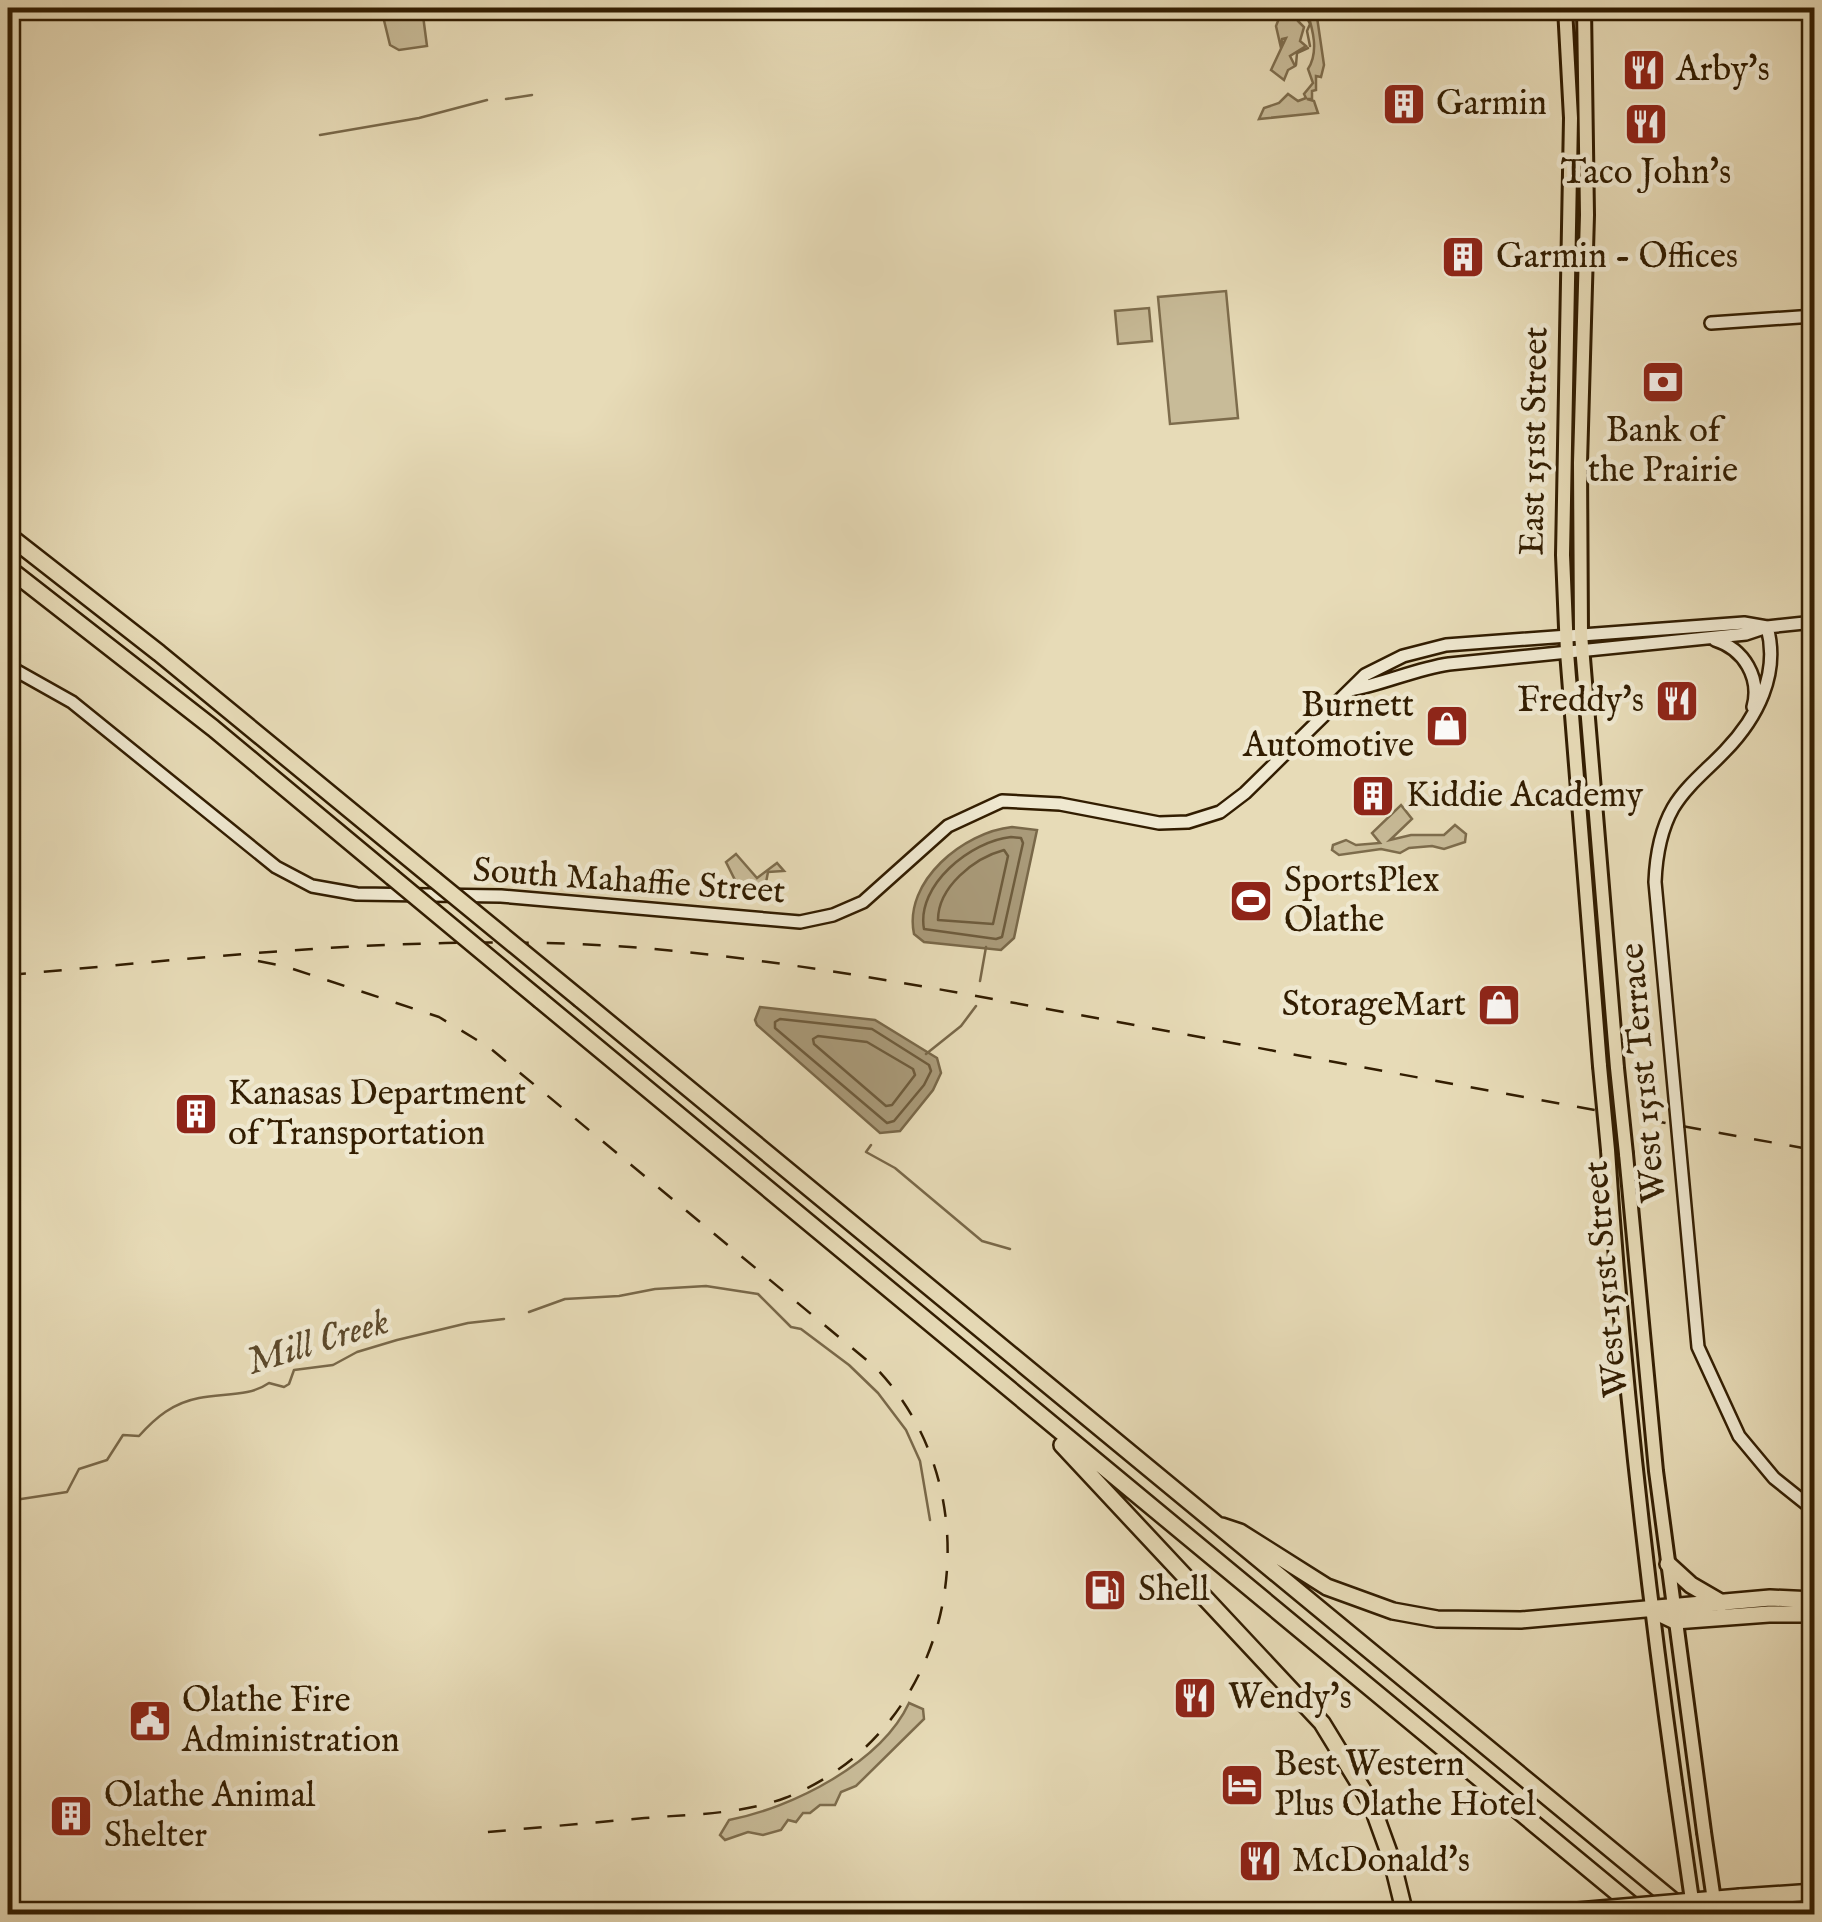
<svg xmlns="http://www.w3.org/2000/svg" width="1822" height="1922" viewBox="0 0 1822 1922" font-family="'IM FELL English',serif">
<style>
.green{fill:#c8bb98;stroke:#7d6c4c;stroke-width:2.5}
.water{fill:#a99a79;stroke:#796849;stroke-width:2.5}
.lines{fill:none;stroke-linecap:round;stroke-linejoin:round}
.shore{stroke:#6e5c3d;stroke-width:2.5}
.stream{stroke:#796849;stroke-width:2.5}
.secondary-casing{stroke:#321d01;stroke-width:16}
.primary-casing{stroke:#321d01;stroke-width:18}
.highway-casing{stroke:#321d01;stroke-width:20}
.secondary{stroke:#efe8d0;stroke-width:11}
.primary{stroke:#e7dbb7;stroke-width:12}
.highway{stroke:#e7dbb7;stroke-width:15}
.rail{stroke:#321d01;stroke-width:2.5;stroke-dasharray:18 18;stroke-linecap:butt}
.primary-bridge-casing{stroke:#321d01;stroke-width:18;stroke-linecap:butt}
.highway-bridge-casing{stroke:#321d01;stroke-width:20;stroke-linecap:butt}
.primary-bridge{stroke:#e7dbb7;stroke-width:12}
.highway-bridge{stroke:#e7dbb7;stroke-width:15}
.labels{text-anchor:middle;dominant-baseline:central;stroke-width:9;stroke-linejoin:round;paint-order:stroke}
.poi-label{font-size:35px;fill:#321d01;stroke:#efe8d0;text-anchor:start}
.street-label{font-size:35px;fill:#321d01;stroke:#efe8d0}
.water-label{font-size:38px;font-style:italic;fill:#5c492b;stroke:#efe8d0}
</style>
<rect width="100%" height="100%" fill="#e7dbb7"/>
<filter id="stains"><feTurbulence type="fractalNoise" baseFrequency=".002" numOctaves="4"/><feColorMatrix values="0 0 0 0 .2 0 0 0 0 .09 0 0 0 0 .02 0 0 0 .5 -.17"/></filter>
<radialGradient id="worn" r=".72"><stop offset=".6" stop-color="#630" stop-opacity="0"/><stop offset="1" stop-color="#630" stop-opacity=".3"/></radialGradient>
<!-- green -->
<path class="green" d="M381,8H422L427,46L399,50L390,45Z
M1283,8H1301L1298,21L1304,27L1300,41L1306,46L1290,56L1295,66L1288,70L1284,80L1271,70L1286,38L1282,39L1281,48L1276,26Z
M1317,8H1326L1327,16L1317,17L1324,65L1321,77L1316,76V90L1312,91V99H1307L1314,101L1318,113L1259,119L1264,108L1279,103L1288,94L1298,101L1306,98L1304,94L1313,83L1308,69C1319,52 1313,30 1307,11L1312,10L1313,15H1317Z
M1226,291L1238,418L1170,424L1158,297Z
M1149,308L1152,341L1118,344L1115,311Z
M1401,805L1412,819L1390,840L1411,835H1444L1455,825L1466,834L1465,842L1444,849L1432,846L1409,848L1400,853L1381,849L1339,855L1332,850L1333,845L1346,840L1356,845L1380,843L1372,833Z
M736,854L757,878L777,863L784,871L768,872L765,888L737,884L726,862Z
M909,1703L923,1709L924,1719L856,1786L841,1792L835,1805H820L810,1813H803L796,1822L788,1820L781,1830L763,1835L748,1832L725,1840L720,1835L729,1820C792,1808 881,1763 909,1703Z"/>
<!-- water -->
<path class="water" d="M1012,827L1037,830L1014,938L1001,950L924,942L914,934C903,881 964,832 1012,827Z
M760,1007L875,1020L937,1058L941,1073L933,1090L900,1131L880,1133L757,1025L755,1020Z"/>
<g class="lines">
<!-- shore -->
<path class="shore" d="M1011,837L1021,838L1023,843L1002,937L996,939L924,929C916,885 971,841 1011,837Z
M1004,850L1008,856L993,924L938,920C938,887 974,858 1004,850Z
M780,1019L872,1029L929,1065L931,1071L924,1085L894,1121L887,1123L775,1028V1022Z
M818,1036L867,1042L913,1069L915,1075L892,1105L886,1106L814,1044L813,1039Z"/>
<!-- stream -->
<path class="stream" d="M1303,8V10
M1304,12L1310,24L1307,31L1310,46
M1296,65L1297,53L1308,48
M506,99L532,95
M320,135L419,118L487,100
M980,981L986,947
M926,1054L961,1026L976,1006
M871,1145L866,1152L895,1168L982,1241L1010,1249
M529,1312L565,1299L619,1296L655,1289L706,1286L758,1294L791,1327L801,1329L849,1365L878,1393L906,1430L920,1461L930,1520
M8,1501L67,1492L79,1469L107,1460L123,1435L139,1436C156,1417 173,1403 199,1398C223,1393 249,1397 269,1383L284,1387L289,1384L294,1370L333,1365L357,1352L397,1340L468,1323L504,1319"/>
<!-- secondary casing -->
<g class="secondary-casing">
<path id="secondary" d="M1711,323L1814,316
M1767,627C1780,674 1757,718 1725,751C1707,770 1686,786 1673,808C1660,831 1656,857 1655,882L1698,1347L1739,1436L1774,1478L1814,1510
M1715,640C1744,649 1761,678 1753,707
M8,666L72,702L276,867L312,886L357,894L501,896L800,922L833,915L863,902L948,826L1002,801L1060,804L1159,823L1188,822L1220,812L1245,793L1365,675L1403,656L1446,645L1744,623L1767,627
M1350,690C1384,684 1415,669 1449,664L1746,634L1767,627L1814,622"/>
</g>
<!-- primary casing -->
<g class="primary-casing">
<path id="primary" d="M1565,8L1571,118L1563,555L1567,652L1600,1066
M1584,8L1587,215L1580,463L1581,634L1617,1068
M1608,1150C1622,1366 1646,1576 1676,1789
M1626,1154L1656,1471L1704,1832"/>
</g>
<!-- highway casing -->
<g class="highway-casing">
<path id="highway" d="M8,535L159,653L435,880
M8,568L213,728L392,877
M580,999L1689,1914
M540,1000L1643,1914
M1062,1445L1322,1723L1371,1803L1392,1861L1405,1914
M1222,1526L1240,1532L1327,1587L1393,1611L1437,1619L1521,1620L1770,1598L1814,1600
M1668,1564L1691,1585L1722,1603
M1654,1611L1675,1621L1769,1614H1814
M1740,1897L1814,1892
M1536,1914L1566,1912"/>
</g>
<!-- secondary -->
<use href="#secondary" class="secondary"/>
<!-- primary -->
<use href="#primary" class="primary"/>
<!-- highway -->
<use href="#highway" class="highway"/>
<!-- rail -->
<path class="rail" d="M258,961L284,966L439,1017L490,1048L875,1367C1001,1497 958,1731 785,1798C744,1813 701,1814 658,1817C597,1822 536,1828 476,1833
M8,975C214,957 422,932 630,947C798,960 963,994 1129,1024C1357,1066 1586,1109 1814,1150"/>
<!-- primary-bridge casing -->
<g class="primary-bridge-casing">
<path id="primary-bridge" d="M1600,1066L1608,1150
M1617,1068L1626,1154
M1676,1789L1694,1914
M1704,1832L1716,1914"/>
</g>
<!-- highway-bridge casing -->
<g class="highway-bridge-casing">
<path id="highway-bridge" d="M392,877L540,1000
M435,880L580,999
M1566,1912L1740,1897"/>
</g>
<!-- primary-bridge -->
<use href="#primary-bridge" class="primary-bridge"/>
<!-- highway-bridge -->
<use href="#highway-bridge" class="highway-bridge"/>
</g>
<!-- icons -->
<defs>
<g id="restaurant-square" transform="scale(2.25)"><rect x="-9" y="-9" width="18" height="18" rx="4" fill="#8f2418" stroke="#efe8d0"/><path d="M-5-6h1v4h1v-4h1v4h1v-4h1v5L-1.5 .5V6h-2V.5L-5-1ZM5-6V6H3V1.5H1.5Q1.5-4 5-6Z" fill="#fff"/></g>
<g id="building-square" transform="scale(2.25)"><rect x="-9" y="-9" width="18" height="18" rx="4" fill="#8f2418" stroke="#efe8d0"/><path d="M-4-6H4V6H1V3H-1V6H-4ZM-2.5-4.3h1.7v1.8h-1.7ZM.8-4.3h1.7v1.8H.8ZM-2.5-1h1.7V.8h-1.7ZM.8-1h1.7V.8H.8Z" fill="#fff"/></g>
<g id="bank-square" transform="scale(2.25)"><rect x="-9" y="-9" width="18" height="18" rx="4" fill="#8f2418" stroke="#efe8d0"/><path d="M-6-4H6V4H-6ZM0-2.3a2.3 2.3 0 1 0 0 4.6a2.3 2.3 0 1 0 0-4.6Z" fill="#fff"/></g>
<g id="shop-square" transform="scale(2.25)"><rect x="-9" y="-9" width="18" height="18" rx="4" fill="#8f2418" stroke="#efe8d0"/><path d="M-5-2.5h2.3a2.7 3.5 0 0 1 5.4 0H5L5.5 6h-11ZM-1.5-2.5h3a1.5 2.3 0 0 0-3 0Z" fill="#fff"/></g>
<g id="stadium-square" transform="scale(2.25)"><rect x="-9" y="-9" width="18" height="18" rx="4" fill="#8f2418" stroke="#efe8d0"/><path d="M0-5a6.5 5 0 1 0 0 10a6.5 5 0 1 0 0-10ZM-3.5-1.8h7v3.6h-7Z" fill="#fff"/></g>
<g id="fuel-square" transform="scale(2.25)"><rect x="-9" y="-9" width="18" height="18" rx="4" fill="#8f2418" stroke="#efe8d0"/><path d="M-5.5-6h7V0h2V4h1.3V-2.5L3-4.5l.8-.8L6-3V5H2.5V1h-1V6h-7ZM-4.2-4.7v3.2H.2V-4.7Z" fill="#fff"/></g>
<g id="civic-square" transform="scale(2.25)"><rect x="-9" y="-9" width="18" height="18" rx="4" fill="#8f2418" stroke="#efe8d0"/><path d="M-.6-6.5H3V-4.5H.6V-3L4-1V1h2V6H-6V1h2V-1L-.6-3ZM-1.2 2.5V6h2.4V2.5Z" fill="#fff"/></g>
<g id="hotel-square" transform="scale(2.25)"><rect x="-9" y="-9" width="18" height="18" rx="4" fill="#8f2418" stroke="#efe8d0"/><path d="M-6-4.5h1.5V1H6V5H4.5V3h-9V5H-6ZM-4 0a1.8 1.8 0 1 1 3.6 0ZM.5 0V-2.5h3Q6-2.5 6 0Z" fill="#fff"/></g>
</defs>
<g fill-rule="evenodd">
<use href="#restaurant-square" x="1644" y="70"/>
<use href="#building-square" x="1404" y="104"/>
<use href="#restaurant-square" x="1646" y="124"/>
<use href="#building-square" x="1463" y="257"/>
<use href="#bank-square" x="1663" y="382"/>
<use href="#restaurant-square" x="1677" y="701"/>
<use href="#shop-square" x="1447" y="726"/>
<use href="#building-square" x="1373" y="796"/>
<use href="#stadium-square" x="1251" y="901"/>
<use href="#shop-square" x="1499" y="1005"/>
<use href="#building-square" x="196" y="1114"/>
<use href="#fuel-square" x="1105" y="1590"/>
<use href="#restaurant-square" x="1195" y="1698"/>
<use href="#civic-square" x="150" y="1721"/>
<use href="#hotel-square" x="1242" y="1785"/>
<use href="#building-square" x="71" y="1816"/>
<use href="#restaurant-square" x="1260" y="1861"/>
</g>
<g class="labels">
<!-- poi labels -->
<g class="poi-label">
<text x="1676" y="70">Arby's</text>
<text x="1436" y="104">Garmin</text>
<text x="1646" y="173" text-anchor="middle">Taco John's</text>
<text x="1496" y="257">Garmin - Offices</text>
<text x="1663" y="431" text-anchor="middle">Bank of<tspan x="1663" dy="40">the Prairie</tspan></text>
<text x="1644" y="701" text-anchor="end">Freddy's</text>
<text x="1414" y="706" text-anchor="end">Burnett<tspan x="1414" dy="40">Automotive</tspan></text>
<text x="1406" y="796">Kiddie Academy</text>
<text x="1284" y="881">SportsPlex<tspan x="1284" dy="40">Olathe</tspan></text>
<text x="1466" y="1005" text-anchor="end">StorageMart</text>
<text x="228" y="1094">Kanasas Department<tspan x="228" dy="40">of Transportation</tspan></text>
<text x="1138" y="1590">Shell</text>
<text x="1228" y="1698">Wendy's</text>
<text x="182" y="1701">Olathe Fire<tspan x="182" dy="40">Administration</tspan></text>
<text x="1274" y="1765">Best Western<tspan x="1274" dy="40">Plus Olathe Hotel</tspan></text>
<text x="104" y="1796">Olathe Animal<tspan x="104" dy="40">Shelter</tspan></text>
<text x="1292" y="1861">McDonald's</text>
</g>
<!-- street labels -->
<g class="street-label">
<text transform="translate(1535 441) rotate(-89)">East 151st Street</text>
<text transform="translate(629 882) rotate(4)">South Mahaffie Street</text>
<text transform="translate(1644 1073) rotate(-95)">West 151st Terrace</text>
<text transform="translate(1607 1279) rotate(-95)">West 151st Street</text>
</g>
<!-- water labels -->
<g class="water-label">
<text transform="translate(318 1343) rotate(-17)">Mill Creek</text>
</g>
</g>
<!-- margin -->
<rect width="1822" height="1922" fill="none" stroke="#e7dbb7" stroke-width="40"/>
<rect x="10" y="10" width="1802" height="1902" fill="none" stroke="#321d01" stroke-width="5"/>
<rect x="20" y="20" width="1782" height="1882" fill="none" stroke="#321d01" stroke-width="2.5"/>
<rect width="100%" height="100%" filter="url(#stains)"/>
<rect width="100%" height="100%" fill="url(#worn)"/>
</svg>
